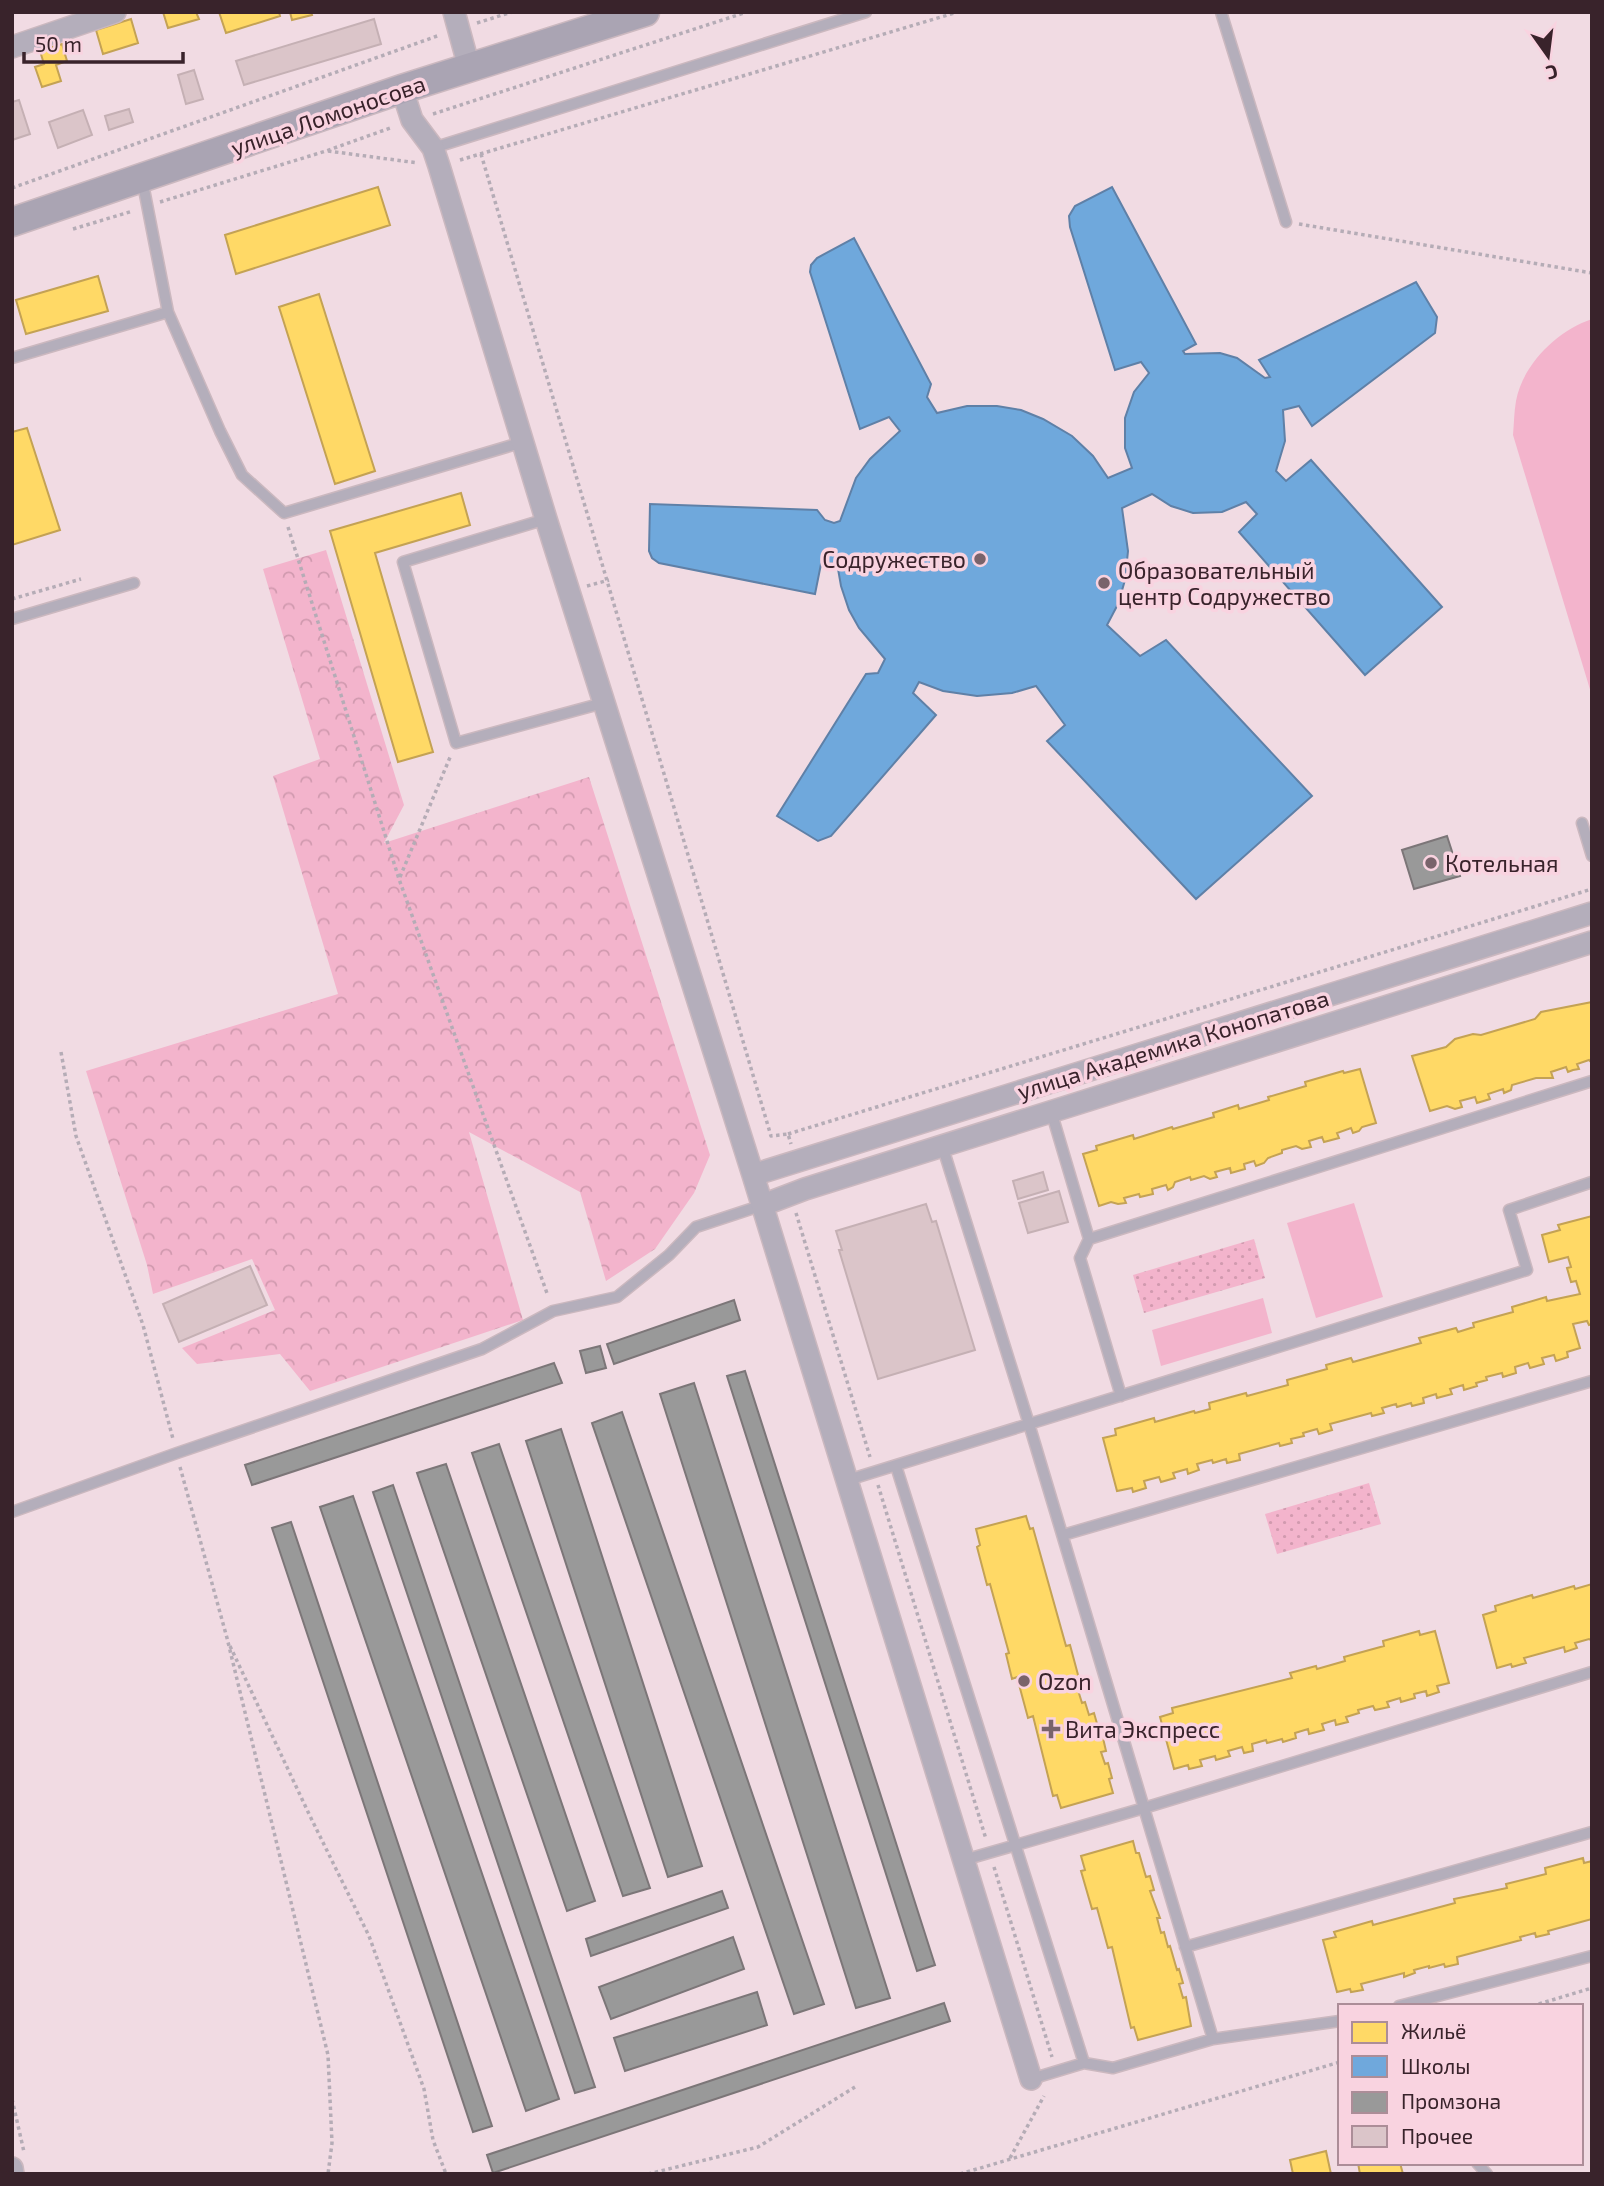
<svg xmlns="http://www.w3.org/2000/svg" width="1604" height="2186" viewBox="0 0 1604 2186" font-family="'Exo 2',sans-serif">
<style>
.forest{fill:url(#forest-crowns)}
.park{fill:url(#park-dots)}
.pitch{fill:#f3b4cc}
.homes{fill:#ffd966;stroke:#c4a254;stroke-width:2}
.schools{fill:#6fa8dc;stroke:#5f80a7;stroke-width:2}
.industry{fill:#999;stroke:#7c7678;stroke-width:2}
.building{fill:#dbc5c9;stroke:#c5b0b4;stroke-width:2}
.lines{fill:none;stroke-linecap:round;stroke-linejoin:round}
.lane-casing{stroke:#cbb8bf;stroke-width:13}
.street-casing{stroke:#cbb8bf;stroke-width:24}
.secondary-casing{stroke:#cbb8bf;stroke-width:31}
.path{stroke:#b5acb6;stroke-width:3.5;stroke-dasharray:3.5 3.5;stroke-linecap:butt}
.lane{stroke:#b4aebb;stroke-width:10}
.street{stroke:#b4aebb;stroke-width:21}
.secondary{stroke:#aaa4b3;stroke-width:28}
.poi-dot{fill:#79636b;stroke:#f9d3e0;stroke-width:2.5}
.labels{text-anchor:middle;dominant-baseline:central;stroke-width:7;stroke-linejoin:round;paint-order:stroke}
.street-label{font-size:23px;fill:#39232b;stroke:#f9d3e0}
.poi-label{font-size:23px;fill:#39232b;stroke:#f9d3e0;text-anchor:start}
</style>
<defs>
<pattern id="forest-crowns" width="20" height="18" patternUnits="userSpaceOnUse" patternTransform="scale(1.75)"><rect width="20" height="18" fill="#f3b4cc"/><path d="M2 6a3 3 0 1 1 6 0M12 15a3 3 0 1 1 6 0" fill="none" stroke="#d19aaf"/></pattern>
<pattern id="park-dots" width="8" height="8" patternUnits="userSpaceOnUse" patternTransform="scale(1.75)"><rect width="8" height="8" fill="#f3b4cc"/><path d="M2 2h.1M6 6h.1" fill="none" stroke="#d19aaf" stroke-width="1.8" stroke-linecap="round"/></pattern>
</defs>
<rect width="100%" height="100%" fill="#f1dbe3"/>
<!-- forest -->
<path class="forest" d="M326,550L404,805L384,843L589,777L710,1155L694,1193L655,1249L606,1281L580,1192L469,1132L523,1320L310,1391L280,1354L197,1364L182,1348L275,1310L252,1259L153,1294L147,1265L86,1071L338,994L273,776L320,759L263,569Z"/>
<!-- park -->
<path class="park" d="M1254,1239L1265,1278L1144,1313L1133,1275Z
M1369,1483L1381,1524L1277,1554L1265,1514Z"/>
<!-- pitch -->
<path class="pitch" d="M1592,319V696L1513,435C1514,424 1514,412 1516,401C1523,364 1557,331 1592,319Z
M1354,1203L1383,1297L1316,1318L1287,1223Z
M1263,1298L1272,1333L1161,1366L1152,1330Z"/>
<!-- homes -->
<path class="homes" d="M163,12H196L199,19L168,28Z
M219,12H279L280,16L226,33Z
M290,12H311L312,15L292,20Z
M131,19L138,43L103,54L96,30Z
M62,44L67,61L56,65L61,81L42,87L35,67L44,64L40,51Z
M378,187L390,225L236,274L225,235Z
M98,276L108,311L26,334L16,300Z
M319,294L375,471L335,484L279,307Z
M27,428L60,530L12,545V432Z
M461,493L470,525L375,553L433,752L398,762L330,531Z
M1592,1002V1063L1589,1060L1577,1064L1579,1069L1573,1070L1568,1072L1566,1067L1551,1072L1553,1078H1536L1512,1085L1511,1090L1504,1093L1503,1089L1488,1094L1490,1099L1477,1103L1475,1097L1460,1101L1462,1107L1455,1109L1447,1106L1430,1111L1412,1056L1446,1047L1455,1039L1473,1034L1481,1035L1535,1019L1541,1012Z
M1360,1069L1376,1123L1362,1127L1359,1131L1353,1133L1351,1128L1337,1133L1339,1138L1324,1142L1322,1137L1309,1141L1311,1147L1302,1149L1296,1146L1282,1150V1153L1268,1158L1264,1163L1256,1166L1254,1161L1244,1164L1245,1169L1231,1173L1230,1168L1215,1172L1217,1177L1210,1179L1204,1176L1191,1180L1190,1177L1175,1182L1173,1187L1168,1190L1166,1185L1152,1189L1153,1194L1140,1197L1139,1194L1124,1198L1126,1203L1118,1204L1111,1202L1099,1206L1083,1154L1097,1150L1096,1146L1133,1135L1134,1139L1172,1127L1173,1129L1214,1117L1213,1113L1238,1105L1239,1109L1269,1100L1268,1097L1306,1086L1305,1082L1343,1071L1344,1073Z
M1592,1216V1324L1589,1325L1587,1321L1573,1324L1580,1348L1567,1352L1568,1357L1556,1361L1554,1355L1542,1358L1544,1364L1530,1368L1528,1363L1515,1367L1516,1373L1503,1377L1502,1373L1486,1377L1487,1380L1476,1383L1477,1386L1464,1390L1463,1385L1450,1389L1452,1394L1437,1398L1436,1394L1423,1398L1424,1403L1412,1406L1411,1403L1397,1407L1396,1404L1382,1408L1384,1413L1372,1416L1371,1413L1330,1424L1332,1430L1319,1434L1317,1429L1303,1433L1304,1436L1291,1439L1292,1443L1280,1446L1279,1443L1239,1454L1240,1460L1227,1463L1226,1459L1213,1463L1212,1460L1197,1464L1199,1470L1188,1474L1187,1469L1173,1473L1175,1478L1161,1482L1159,1477L1144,1481L1146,1488L1133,1492L1132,1488L1117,1491L1103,1438L1116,1435L1115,1429L1154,1418L1155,1422L1194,1411L1195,1413L1210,1409L1209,1403L1246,1393L1247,1396L1288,1385L1287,1380L1327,1369L1326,1365L1351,1358L1353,1362L1421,1343L1419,1338L1456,1328L1458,1332L1474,1327L1473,1323L1513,1312L1512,1307L1546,1297L1547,1301L1580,1294L1576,1281L1571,1282L1567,1268L1571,1267L1568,1257L1549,1262L1542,1235L1560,1230L1558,1225Z
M1026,1516L1030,1529L1033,1528L1066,1646L1070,1645L1081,1686L1077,1687L1082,1703L1085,1702L1089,1715L1094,1713L1098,1727L1095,1728L1098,1739L1103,1738L1106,1751L1101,1752L1105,1764L1108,1763L1112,1778L1109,1779L1113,1793L1061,1808L1057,1795L1053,1796L1033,1716L1028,1718L1017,1677L1012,1679L1006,1654L1009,1653L990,1584L987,1585L977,1547L980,1545L976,1529Z
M1592,1584V1641L1589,1639L1575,1643L1577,1648L1565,1652L1564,1647L1524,1658L1526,1663L1512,1667L1511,1664L1497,1668L1483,1615L1496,1611L1495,1606L1532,1595L1533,1598L1574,1586L1575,1589Z
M1419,1631L1420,1635L1435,1631L1449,1683L1437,1686L1439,1692L1427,1696L1426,1691L1414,1694L1415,1698L1401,1702L1400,1698L1387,1702L1389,1707L1375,1710L1373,1706L1358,1710L1359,1713L1346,1717L1348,1722L1336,1725L1335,1720L1322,1724L1324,1730L1309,1734L1308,1729L1295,1733L1296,1738L1283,1742L1282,1739L1267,1743L1266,1740L1252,1744L1253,1751L1244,1753L1242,1747L1228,1751L1230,1756L1216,1760L1215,1756L1200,1760L1202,1766L1189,1769L1188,1765L1174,1769L1160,1717L1173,1713L1172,1708L1292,1678L1290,1673L1316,1666L1317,1669L1345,1661L1344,1657L1384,1646L1383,1641Z
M1133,1841L1136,1853H1139L1146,1877L1150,1876L1154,1890L1150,1891L1160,1918H1157L1161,1933L1164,1932L1168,1947L1170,1946L1177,1970L1179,1969L1183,1983L1179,1984L1183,1998L1186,1997L1191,2026L1138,2040L1134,2027L1131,2028L1112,1947L1108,1948L1097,1908L1092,1909L1081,1871L1085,1870L1081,1856Z
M1583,1858L1584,1863L1592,1861V1919L1548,1931L1549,1934L1536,1937L1535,1933L1520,1937L1521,1940L1457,1957L1458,1964L1445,1967L1444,1964L1429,1968V1966L1414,1970L1415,1973L1404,1977V1973L1361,1984L1363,1990L1351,1992L1350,1989L1337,1992L1323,1940L1336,1937L1334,1932L1372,1921L1373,1925L1455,1903L1454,1899L1507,1888L1506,1884L1546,1874L1545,1868Z
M1326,2151L1331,2174H1293L1290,2160Z
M1358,2163H1400L1403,2174H1360Z"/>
<!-- schools -->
<path class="schools" d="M1112,187L1196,344L1183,351L1185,354L1220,353L1237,358L1265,378L1270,377L1259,360L1416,282L1437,317L1435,333L1312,426L1299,406L1283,410L1285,441L1276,471L1286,481L1311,460L1442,607L1365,675L1239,532L1257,514L1246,502L1222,512L1193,513L1171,506L1152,494L1122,508L1128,551L1125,580L1118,604L1107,625L1140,656L1166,640L1312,796L1196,899L1047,741L1065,725L1036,686L1012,693L977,696L943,691L919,682L913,693L936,715L831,836L818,841L777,816L866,674L878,673L885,659L859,628L849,610L841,586L837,563L821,564L815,594L659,563L652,558L649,551L650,504L817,510L825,520L834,523L840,521L856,478L870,459L900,431L889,417L860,429L810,272L811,265L817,258L854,238L931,384L927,397L937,413L967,406H997L1021,410L1043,419L1072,436L1093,456L1108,478L1132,468L1125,448V418L1134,392L1149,373L1141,362L1115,370L1070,227L1069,216L1075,206Z"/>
<!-- industry -->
<path class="industry" d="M1447,836L1460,876L1414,889L1402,850Z
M734,1300L740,1320L614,1364L607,1344Z
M600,1346L606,1368L586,1373L580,1351Z
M554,1363L562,1383L252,1485L245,1465Z
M745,1371L935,1965L917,1971L727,1376Z
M694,1383L890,1998L856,2008L660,1394Z
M622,1412L824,2004L794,2014L592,1423Z
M561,1429L702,1866L668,1877L526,1441Z
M499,1444L650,1888L623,1896L472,1453Z
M446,1464L595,1901L567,1911L417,1473Z
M393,1485L595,2087L575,2093L373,1492Z
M353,1496L559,2099L526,2111L320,1507Z
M291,1522L492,2126L473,2132L272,1528Z
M722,1891L728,1908L591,1956L586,1939Z
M733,1937L744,1969L611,2019L599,1987Z
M757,1992L767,2025L625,2071L614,2038Z
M944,2003L950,2021L493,2173L487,2155Z"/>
<!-- building -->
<path class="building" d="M374,19L381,44L244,85L236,61Z
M194,70L203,99L186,104L178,75Z
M19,100L30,134L12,140V102Z
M129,109L133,122L109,130L105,116Z
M83,110L92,135L58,148L49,122Z
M1043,1172L1048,1190L1018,1199L1013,1181Z
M1059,1191L1068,1222L1028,1233L1019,1203Z
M926,1204L932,1222L936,1221L975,1350L878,1379L839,1250H842L836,1231Z
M250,1266L267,1305L179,1342L163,1304Z"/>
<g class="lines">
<!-- lane casing -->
<g class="lane-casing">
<path id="lane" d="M1221,12L1286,222
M433,148L866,12
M142,179L168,312L220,431L242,475L284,513L523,442
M12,358L168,312
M546,519L403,562L456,743L603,703
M12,619L134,583
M1582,823L1592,856
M1051,1111L1089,1239L1080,1258L1121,1396
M942,1145L1029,1424L1144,1808L964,1860
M1089,1239L1592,1081
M896,1466L1084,2063L1031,2079
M848,1480L1527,1270L1509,1210L1592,1182
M12,1512L177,1453L482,1349L553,1311L617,1297L669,1255L696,1227L763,1205
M1063,1535L1592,1381
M1185,1947L1592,1832
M1399,2006L1592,1956
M1213,2039L1340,2021
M1084,2063L1113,2068L1213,2039L1144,1808L1592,1672
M1477,2163L1487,2174"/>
</g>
<!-- street casing -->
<g class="street-casing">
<path id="street" d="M454,12L469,67
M12,47L115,12
M402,89L412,120L433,148L439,166L546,519L753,1175L1031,2079
M753,1175L1592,913
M763,1205L805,1189L1592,942
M12,2168L13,2174"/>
</g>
<!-- secondary casing -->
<g class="secondary-casing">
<path id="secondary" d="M12,222L402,89L645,12"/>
</g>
<!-- path -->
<path class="path" d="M477,23L512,12
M433,114L747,12
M328,151L418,163
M481,154L771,1136L788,1134L791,1144
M460,160L958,12
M12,188L440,35
M160,202L326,151L393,127
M1299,224L1592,273
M73,229L133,211
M288,527L399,879L548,1296
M587,586L609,580
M12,599L81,579
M400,877L451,755
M61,1052L76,1136L143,1325L173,1439
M788,1134L1592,889
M796,1213L870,1457
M180,1467L227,1638L328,2055L332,2143L328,2174
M878,1485L986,1839
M230,1646L309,1814L369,1936L424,2089L433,2140L446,2174
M994,1867L1052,2057
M1532,2006L1592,1988
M12,2099L24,2152
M1010,2158L1044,2096
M648,2174L758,2147L855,2087
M960,2174L1340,2062"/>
<!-- lane -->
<use href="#lane" class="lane"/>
<!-- street -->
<use href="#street" class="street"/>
<!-- secondary -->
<use href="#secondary" class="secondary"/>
</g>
<!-- markers -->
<g class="poi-dot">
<circle cx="980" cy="559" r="7"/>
<circle cx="1104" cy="583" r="7"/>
<circle cx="1431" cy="863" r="7"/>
<circle cx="1024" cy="1681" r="7"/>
<path d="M1047.5 1718.5h7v7h7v7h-7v7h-7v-7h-7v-7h7z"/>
</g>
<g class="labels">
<!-- street labels -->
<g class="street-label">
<text transform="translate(328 115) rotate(-19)">улица Ломоносова</text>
<text transform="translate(1173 1044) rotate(-17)">улица Академика Конопатова</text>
</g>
<!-- poi labels -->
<g class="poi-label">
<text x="966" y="559" text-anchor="end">Содружество</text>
<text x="1118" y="570">Образовательный<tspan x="1118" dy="26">центр Содружество</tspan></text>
<text x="1445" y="863">Котельная</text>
<text x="1038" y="1681">Ozon</text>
<text x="1065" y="1729">Вита Экспресс</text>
</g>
</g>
<!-- border -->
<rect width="1604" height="2186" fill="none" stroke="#39232b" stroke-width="28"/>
<!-- legend -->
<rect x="1338" y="2004" width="245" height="161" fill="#f9d3e0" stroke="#ac8d98" stroke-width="2"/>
<rect x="1352" y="2022" width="35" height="21" fill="#ffd966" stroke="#ac8d98" stroke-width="2"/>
<text x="1401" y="2039" font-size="21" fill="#39232b">Жильё</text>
<rect x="1352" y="2056" width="35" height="21" fill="#6fa8dc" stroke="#ac8d98" stroke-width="2"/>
<text x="1401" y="2074" font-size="21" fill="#39232b">Школы</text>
<rect x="1352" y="2092" width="35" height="21" fill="#999999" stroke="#ac8d98" stroke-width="2"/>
<text x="1401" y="2109" font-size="21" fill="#39232b">Промзона</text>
<rect x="1352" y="2126" width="35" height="21" fill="#dbc5c9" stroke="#ac8d98" stroke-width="2"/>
<text x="1401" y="2144" font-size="21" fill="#39232b">Прочее</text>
<!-- north arrow -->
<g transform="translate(1548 56) rotate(166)" stroke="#f9d3e0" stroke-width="5" paint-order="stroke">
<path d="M0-5L12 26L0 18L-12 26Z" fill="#39232b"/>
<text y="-10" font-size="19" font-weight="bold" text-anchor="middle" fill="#39232b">С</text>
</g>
<!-- scale -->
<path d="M24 52v10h159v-10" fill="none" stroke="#39232b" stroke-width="3.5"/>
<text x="35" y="52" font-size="21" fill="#39232b" stroke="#f9d3e0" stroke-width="5" paint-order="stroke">50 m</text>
</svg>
